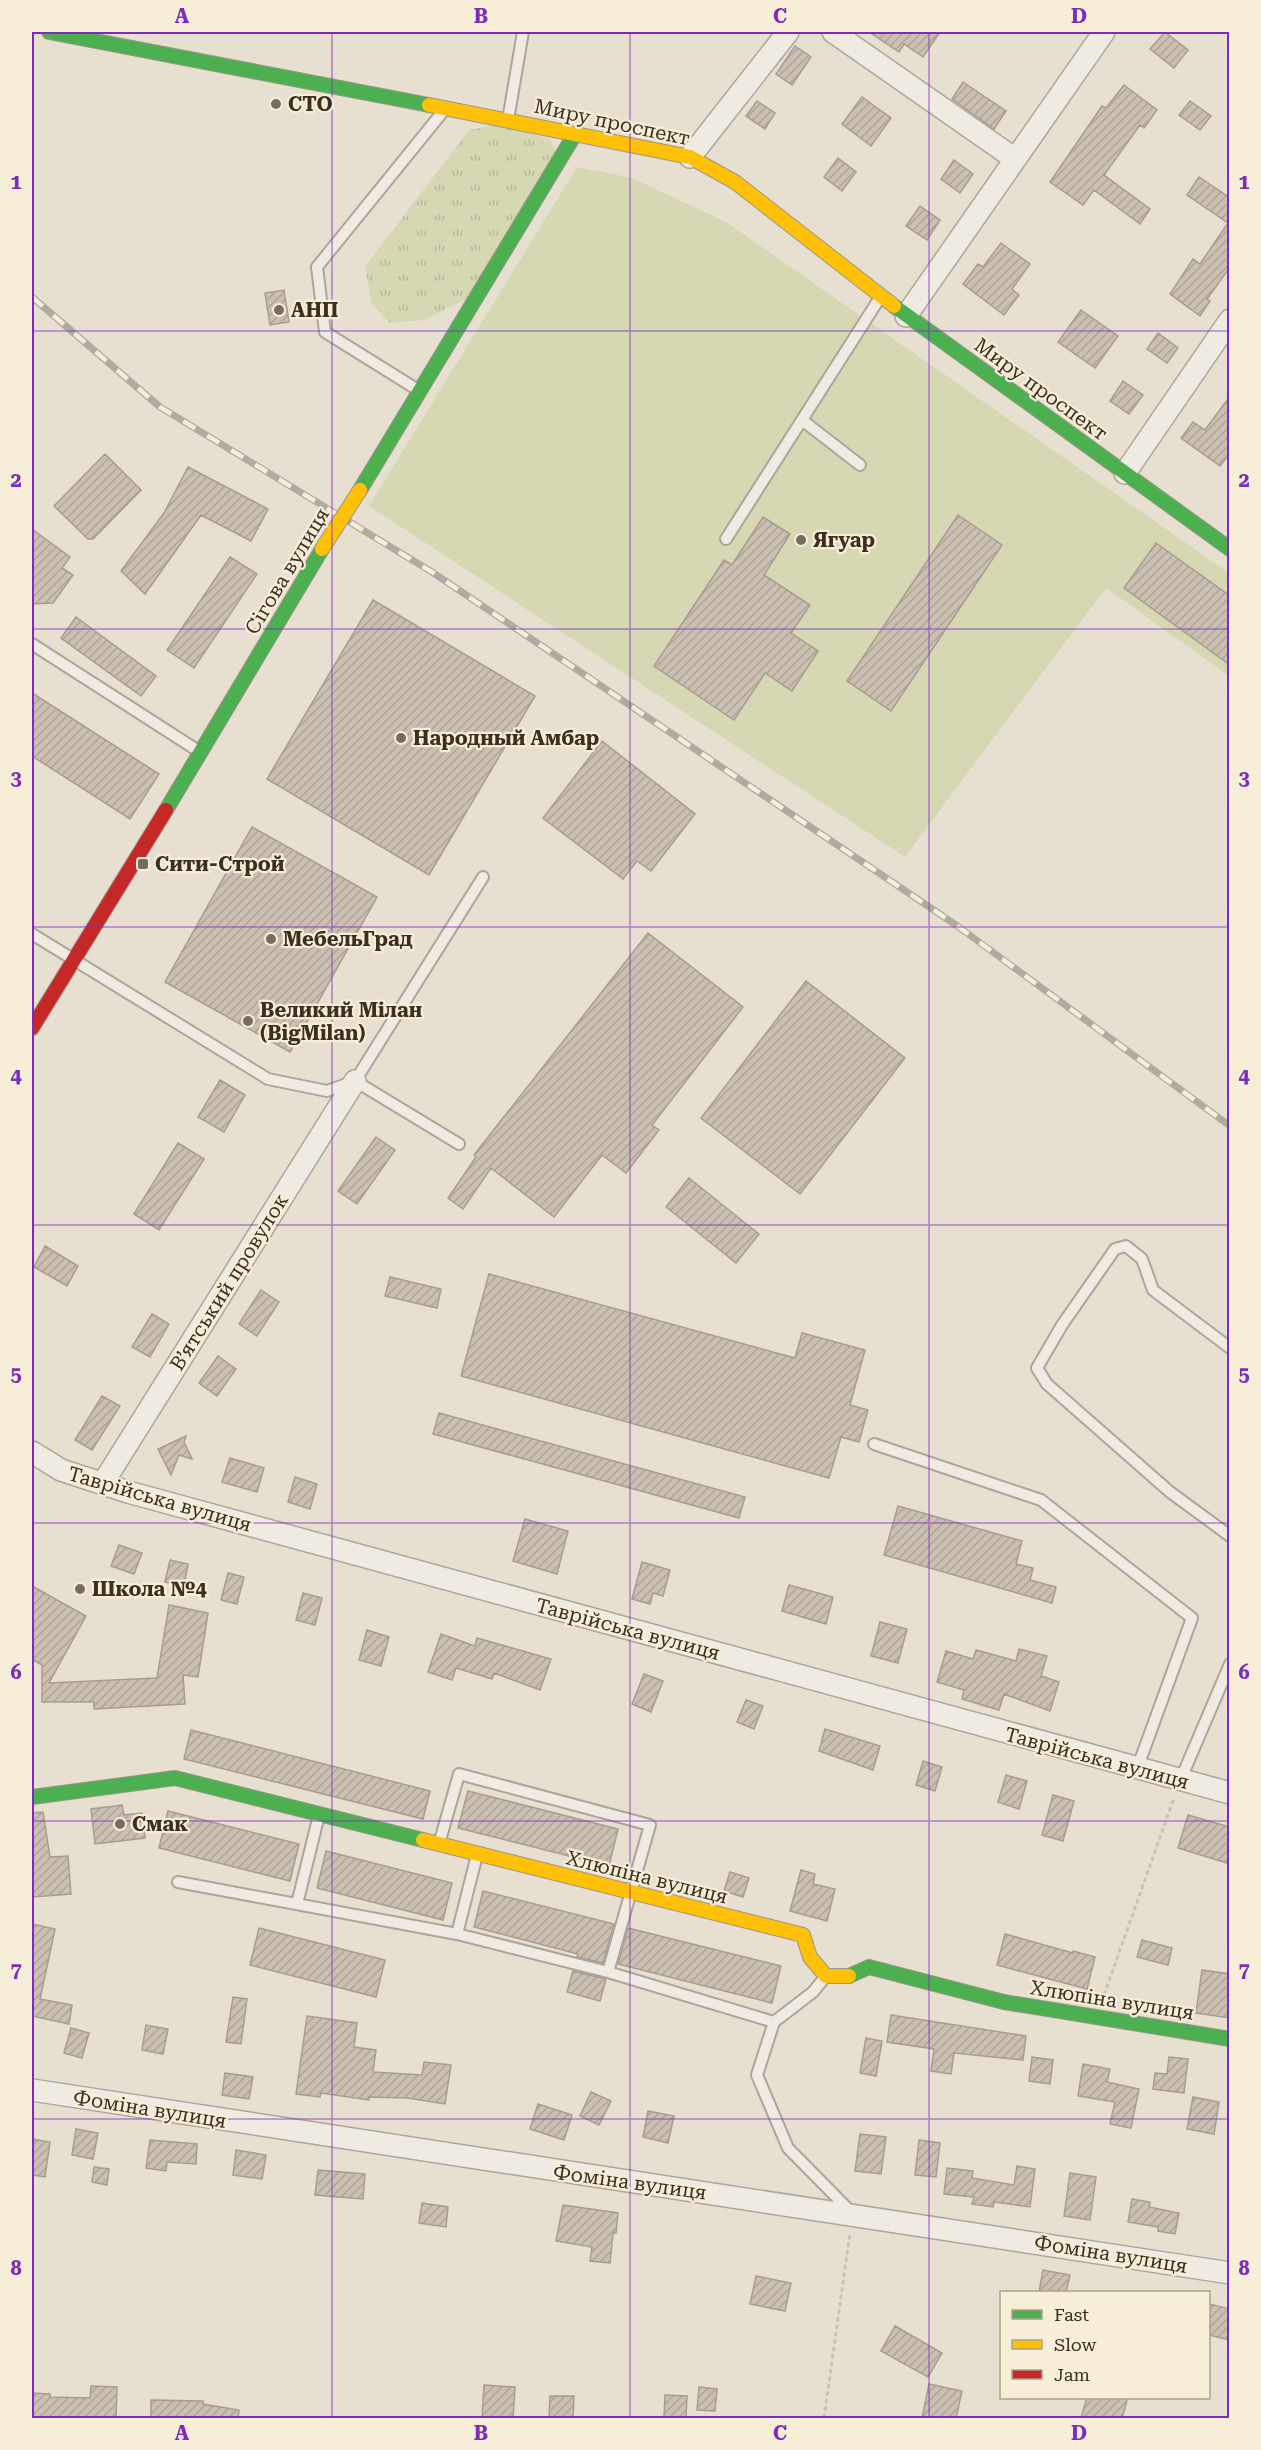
<svg xmlns="http://www.w3.org/2000/svg" width="1261" height="2450" viewBox="0 0 1261 2450" font-family="'Roboto Serif',serif">
<style>
.grass{fill:url(#grass-tufts)}
.pitch{fill:#d6d7b3}
.building{fill:url(#building-hatch);stroke:#a89c90;stroke-width:1.5}
.lines{fill:none;stroke-linecap:round;stroke-linejoin:round}
.lane-casing{stroke:#ada599;stroke-width:14}
.street-casing{stroke:#ada599;stroke-width:24}
.fast-casing{stroke:#9c958a;stroke-width:16}
.slow-casing{stroke:#9c958a;stroke-width:16}
.jam-casing{stroke:#9c958a;stroke-width:16}
.path{stroke:#c8c2b9;stroke-width:3;stroke-dasharray:4.5 3;stroke-linecap:butt}
.lane{stroke:#efebe3;stroke-width:10}
.street{stroke:#efebe3;stroke-width:21}
.fast{stroke:#4caf50;stroke-width:14}
.slow{stroke:#ffc107;stroke-width:14}
.jam{stroke:#c62828;stroke-width:14}
.rail-casing{stroke:#afaaa2;stroke-width:7}
.rail{stroke:#f7eed8;stroke-width:4.5;stroke-dasharray:14;stroke-linecap:butt}
.slow-bridge-casing{stroke:#9c958a;stroke-width:16;stroke-linecap:butt}
.slow-bridge{stroke:#ffc107;stroke-width:14}
.grid{fill:none;stroke:#7b2cbf;stroke-width:1.5;stroke-opacity:0.55}
.poi-dot{fill:#786c5e;stroke:#f7eed8;stroke-width:2}
.labels{text-anchor:middle;dominant-baseline:central;stroke-width:4.5;stroke-linejoin:round;paint-order:stroke}
.poi-label{font-size:20px;font-weight:bold;fill:#3d2e20;stroke:#f7eed8;text-anchor:start}
.street-label{font-size:20px;fill:#3d2e20;stroke:#f7eed8}
.neatline{fill:none;stroke:#7b2cbf;stroke-width:2}
.grid-label{font-size:20px;text-anchor:middle;font-weight:bold;fill:#7b2cbf}
</style>
<defs>
<pattern id="grass-tufts" width="24" height="20" patternUnits="userSpaceOnUse" patternTransform="scale(1.5)"><rect width="24" height="20" fill="#d6d7b3"/><path d="M3 7l-1-3M5 7V3M7 7l1-3M15 17l-1-3M17 17v-4M19 17l1-3" fill="none" stroke="#b9b99a"/></pattern>
<pattern id="building-hatch" width="6" height="6" patternUnits="userSpaceOnUse" patternTransform="scale(1.5)"><rect width="6" height="6" fill="#cbbfb2"/><path d="M-1 1l2-2M0 6l6-6M5 7l2-2" fill="none" stroke="#afa499"/></pattern>
</defs>
<rect width="100%" height="100%" fill="#e7e0d1"/>
<!-- grass -->
<path class="grass" d="M496,125L550,139L559,160L480,292L424,320L390,323L372,304L365,267L469,130Z"/>
<!-- pitch -->
<path class="pitch" d="M577,167L632,178L726,222L1229,573V676L1106,588L905,857L369,506Z"/>
<!-- building -->
<path class="building" d="M869,32H940L923,57L904,44L899,52Z
M1165,32L1188,50L1174,68L1150,49Z
M795,46L811,57L792,85L776,74Z
M963,82L1006,111L994,129L952,99Z
M1124,85L1157,110L1144,128L1140,125L1104,175L1150,209L1140,224L1094,190L1083,205L1050,182L1102,106L1106,108Z
M862,97L891,118L871,146L842,124Z
M757,101L775,113L765,129L746,116Z
M1190,101L1211,116L1200,130L1179,115Z
M838,158L856,172L842,191L824,177Z
M954,160L973,174L960,193L941,179Z
M1199,177L1230,198V267L1207,299L1210,301L1200,316L1170,294L1193,259L1200,264L1228,223L1187,195Z
M920,206L940,220L927,240L906,226Z
M1001,243L1030,264L1012,289L1019,295L1004,315L963,284L978,264L983,267Z
M284,290L289,322L270,325L265,293Z
M1081,310L1118,336L1095,368L1058,342Z
M1158,333L1178,348L1167,363L1147,349Z
M1123,381L1143,395L1129,414L1110,401Z
M1230,396V453L1220,466L1181,438L1193,422L1205,430Z
M105,454L141,490L93,539H88L54,506Z
M188,467L268,509L251,541L201,515L145,594L121,571L164,513Z
M958,515L1002,545L891,711L847,681Z
M763,517L790,534L764,575L810,605L791,633L818,651L792,691L765,673L734,720L654,666L724,560L732,565Z
M32,529L70,557L62,568L73,575L53,603L32,604Z
M1156,543L1230,596V665L1124,588Z
M230,557L257,574L194,668L167,650Z
M373,600L535,696L429,875L267,779Z
M76,617L156,676L141,696L61,638Z
M32,693L159,774L130,819L32,756Z
M602,741L695,814L651,871L637,861L623,879L543,818Z
M252,827L377,897L290,1052L165,982Z
M648,933L743,1007L652,1125L659,1130L626,1173L602,1155L554,1217L491,1168L463,1209L448,1198L476,1157L474,1155Z
M806,981L905,1058L800,1194L701,1118Z
M220,1080L245,1095L224,1132L198,1117Z
M376,1137L395,1150L357,1204L338,1191Z
M178,1143L204,1159L159,1230L134,1214Z
M689,1178L759,1234L736,1263L666,1207Z
M45,1246L78,1266L67,1286L34,1267Z
M489,1274L795,1358L802,1333L865,1350L850,1405L868,1410L859,1442L841,1437L829,1478L461,1376Z
M390,1277L441,1289L437,1308L385,1296Z
M261,1290L279,1302L257,1336L239,1324Z
M152,1314L169,1324L150,1357L132,1347Z
M218,1356L236,1369L217,1396L199,1383Z
M102,1396L120,1406L92,1450L75,1440Z
M439,1413L745,1497L739,1518L433,1434Z
M186,1436L184,1442L192,1459L179,1455L171,1475L158,1449Z
M230,1458L264,1468L257,1492L222,1482Z
M295,1477L317,1484L310,1509L288,1502Z
M898,1506L1022,1541L1016,1564L1033,1568L1030,1580L1056,1587L1052,1603L884,1555Z
M525,1519L568,1531L557,1574L513,1561Z
M119,1545L142,1553L134,1574L111,1566Z
M170,1560L188,1564L184,1586L165,1582Z
M642,1562L670,1570L663,1596L653,1593L650,1604L632,1599Z
M228,1573L244,1577L237,1604L221,1600Z
M789,1585L833,1597L826,1624L782,1611Z
M32,1586L86,1616L49,1683L157,1678L169,1605L208,1613L198,1677L183,1675L185,1704L94,1709V1702H42V1665L32,1659Z
M303,1593L322,1598L315,1625L296,1620Z
M880,1622L907,1629L898,1663L871,1656Z
M367,1630L389,1637L381,1666L359,1660Z
M441,1634L475,1646L477,1638L551,1659L540,1690L494,1673L492,1679L456,1668L452,1680L428,1672Z
M1019,1649L1047,1656L1041,1676L1059,1682L1050,1711L1004,1694L999,1710L962,1699L964,1690L937,1682L946,1651L973,1659L976,1650L1016,1661Z
M644,1674L663,1681L651,1712L632,1704Z
M746,1700L763,1706L754,1729L737,1722Z
M825,1729L880,1746L873,1770L819,1751Z
M191,1730L430,1791L423,1819L184,1759Z
M923,1761L942,1767L935,1791L916,1785Z
M1006,1775L1027,1781L1019,1809L998,1802Z
M468,1791L618,1829L609,1866L458,1828Z
M1053,1795L1074,1801L1063,1841L1042,1835Z
M122,1805L124,1815L142,1813L145,1838L95,1844L91,1809Z
M168,1811L299,1844L290,1881L159,1848Z
M43,1812L50,1857L68,1856L71,1894L32,1897V1813Z
M1188,1815L1230,1827V1864L1178,1848Z
M326,1851L452,1883L443,1920L317,1888Z
M801,1870L815,1874L813,1884L835,1889L827,1921L790,1911Z
M730,1872L749,1878L743,1897L724,1891Z
M483,1891L614,1924L603,1963L577,1957L578,1954L474,1927Z
M32,1924L55,1929L40,1999L72,2005L69,2024L32,2016Z
M259,1928L385,1960L376,1997L250,1965Z
M628,1928L781,1966L772,2003L618,1964Z
M1005,1934L1073,1953V1951L1095,1957L1087,1989L997,1965Z
M1142,1940L1172,1948L1168,1965L1137,1957Z
M1202,1970L1230,1974V2018L1196,2013Z
M573,1971L606,1979L600,2001L567,1992Z
M233,1997L247,1999L241,2044L226,2042Z
M891,2015L1026,2036L1023,2060L954,2053L951,2074L931,2071L934,2049L887,2042Z
M307,2016L357,2023L354,2047L376,2050L373,2072L422,2075L424,2062L451,2065L445,2104L407,2098L369,2097V2100L321,2093L320,2097L296,2094Z
M146,2025L168,2029L163,2054L142,2050Z
M71,2028L89,2033L82,2058L64,2053Z
M866,2038L882,2041L876,2076L860,2073Z
M1032,2057L1053,2060L1050,2084L1029,2081Z
M1169,2057L1188,2059L1184,2093L1153,2089L1155,2073L1167,2074Z
M1083,2064L1110,2069L1107,2082L1139,2089L1131,2128L1110,2124L1115,2102L1078,2096Z
M225,2073L253,2077L249,2099L222,2095Z
M591,2092L611,2101L599,2125L580,2116Z
M1193,2097L1219,2102L1214,2134L1187,2129Z
M538,2104L572,2115L564,2140L530,2129Z
M648,2111L674,2116L668,2143L643,2137Z
M76,2129L98,2133L93,2159L72,2155Z
M860,2134L886,2137L881,2174L855,2171Z
M32,2139L50,2142L45,2177L32,2175Z
M150,2140L197,2144L196,2164L167,2162L166,2171L146,2168Z
M919,2140L940,2143L936,2177L915,2175Z
M236,2150L266,2155L262,2179L233,2175Z
M1017,2166L1035,2169L1030,2207L994,2202L993,2207L972,2204L974,2197L944,2194L947,2168L973,2171L972,2178L1014,2185Z
M94,2167L109,2169L107,2185L92,2182Z
M318,2170L365,2174L363,2199L315,2195Z
M1070,2173L1096,2177L1090,2220L1064,2216Z
M1132,2199L1150,2202L1149,2207L1179,2213L1175,2234L1158,2231V2227L1128,2222Z
M422,2203L448,2207L446,2227L419,2223Z
M563,2205L618,2213L616,2233H613L610,2263L590,2261L592,2247L556,2241Z
M1043,2270L1070,2275L1066,2292H1039Z
M756,2276L791,2283L785,2311L750,2304Z
M1209,2304L1230,2309V2340L1209,2335Z
M895,2326L942,2353L928,2377L881,2351Z
M929,2384L962,2391L956,2418H922Z
M484,2385L515,2387L513,2418H482Z
M91,2386L117,2387L116,2418H32V2393L50,2394V2397L90,2398Z
M699,2387L717,2389L715,2411L697,2410Z
M665,2395L687,2396L686,2418H664Z
M550,2396H574L573,2418H549Z
M1087,2397H1128L1122,2418H1081Z
M151,2400L203,2401V2404L239,2410L238,2418H151Z"/>
<g class="lines">
<!-- lane casing -->
<g class="lane-casing">
<path id="lane" d="M508,120L523,32
M418,390L325,332L317,267L445,109
M802,420L860,465
M726,539L881,296
M32,644L200,752
M32,934L268,1079L327,1091L355,1081L459,1144
M355,1081L483,877
M1230,1348L1153,1290L1142,1259L1126,1246L1115,1249L1062,1325L1037,1368L1047,1384L1170,1492L1230,1536
M874,1444L1041,1500L1192,1618L1137,1769
M1180,1781L1230,1664
M439,1844L459,1774L650,1825L608,1972
M178,1882L457,1934L608,1972L774,2022
M297,1904L319,1815
M457,1934L477,1855
M826,1976L813,1992L774,2022L757,2075L788,2148L852,2213"/>
</g>
<!-- street casing -->
<g class="street-casing">
<path id="street" d="M833,32L1015,159
M690,157L788,32
M906,316L1104,32
M1125,473L1230,320
M32,1452L61,1470L128,1492L1230,1793
M103,1483L355,1081
M32,2090C430,2154 830,2210 1230,2273"/>
</g>
<!-- fast casing -->
<g class="fast-casing">
<path id="fast" d="M49,32L429,105
M894,306L1230,549
M360,490L575,134
M166,810L322,549
M32,1797L175,1778L423,1840
M849,1976L869,1967L1004,2002L1230,2039"/>
</g>
<!-- slow casing -->
<g class="slow-casing">
<path id="slow" d="M429,105L690,157L735,182L894,306
M423,1840L803,1935L810,1957L826,1976H849"/>
</g>
<!-- jam casing -->
<g class="jam-casing">
<path id="jam" d="M32,1028L166,810"/>
</g>
<!-- path -->
<path class="path" d="M1104,1995L1174,1798
M824,2418L850,2233"/>
<!-- lane -->
<use href="#lane" class="lane"/>
<!-- street -->
<use href="#street" class="street"/>
<!-- fast -->
<use href="#fast" class="fast"/>
<!-- slow -->
<use href="#slow" class="slow"/>
<!-- jam -->
<use href="#jam" class="jam"/>
<!-- rail casing -->
<g class="rail-casing">
<path id="rail" d="M32,297L160,407L432,572L956,925L1230,1126"/>
</g>
<!-- rail -->
<use href="#rail" class="rail"/>
<!-- slow-bridge casing -->
<g class="slow-bridge-casing">
<path id="slow-bridge" d="M322,549L360,490"/>
</g>
<!-- slow-bridge -->
<use href="#slow-bridge" class="slow-bridge"/>
</g>
<!-- grid -->
<path class="grid" d="M332,32V2418M630,32V2418M929,32V2418M32,331H1230M32,629H1230M32,927H1230M32,1225H1230M32,1523H1230M32,1821H1230M32,2119H1230"/>
<!-- markers -->
<g class="poi-dot">
<circle cx="276" cy="104" r="6"/>
<circle cx="279" cy="310" r="6"/>
<circle cx="801" cy="540" r="6"/>
<circle cx="401" cy="738" r="6"/>
<rect x="137" y="858" width="12" height="12" rx="3"/>
<circle cx="271" cy="939" r="6"/>
<circle cx="248" cy="1021" r="6"/>
<circle cx="80" cy="1589" r="6"/>
<circle cx="120" cy="1824" r="6"/>
</g>
<g class="labels">
<!-- poi labels -->
<g class="poi-label">
<text x="288" y="104">СТО</text>
<text x="291" y="310">АНП</text>
<text x="813" y="540">Ягуар</text>
<text x="413" y="738">Народный Амбар</text>
<text x="155" y="864">Сити-Строй</text>
<text x="283" y="939">МебельГрад</text>
<text x="260" y="1010">Великий Мілан<tspan x="260" dy="23">(BigMilan)</tspan></text>
<text x="92" y="1589">Школа №4</text>
<text x="132" y="1824">Смак</text>
</g>
<!-- street labels -->
<g class="street-label">
<text transform="translate(612 122) rotate(12)">Миру проспект</text>
<text transform="translate(1041 389) rotate(36)">Миру проспект</text>
<text transform="translate(287 571) rotate(-59)">Сігова вулиця</text>
<text transform="translate(229 1282) rotate(-58)">В’ятський провулок</text>
<text transform="translate(160 1499) rotate(16)">Таврійська вулиця</text>
<text transform="translate(628 1629) rotate(15)">Таврійська вулиця</text>
<text transform="translate(1097 1758) rotate(15)">Таврійська вулиця</text>
<text transform="translate(647 1877) rotate(14)">Хлюпіна вулиця</text>
<text transform="translate(1112 2000) rotate(9)">Хлюпіна вулиця</text>
<text transform="translate(150 2109) rotate(9)">Фоміна вулиця</text>
<text transform="translate(630 2182) rotate(8)">Фоміна вулиця</text>
<text transform="translate(1111 2254) rotate(9)">Фоміна вулиця</text>
</g>
</g>
<!-- border -->
<rect width="1261" height="2450" fill="none" stroke="#f7eed8" stroke-width="66"/>
<!-- legend -->
<rect x="1000" y="2291" width="210" height="108" fill="#f7eed8" stroke="#ada18e" stroke-width="1.5"/>
<rect x="1012" y="2310" width="30" height="9" fill="#4caf50" stroke="#ada18e" stroke-width="1.5"/>
<text x="1054" y="2321" font-size="18" fill="#3d2e20">Fast</text>
<rect x="1012" y="2340" width="30" height="9" fill="#ffc107" stroke="#ada18e" stroke-width="1.5"/>
<text x="1054" y="2351" font-size="18" fill="#3d2e20">Slow</text>
<rect x="1012" y="2370" width="30" height="9" fill="#c62828" stroke="#ada18e" stroke-width="1.5"/>
<text x="1054" y="2381" font-size="18" fill="#3d2e20">Jam</text>
<rect x="33" y="33" width="1195" height="2384" class="neatline"/>
<g class="grid-label">
<text x="182" y="23">A</text>
<text x="481" y="23">B</text>
<text x="780" y="23">C</text>
<text x="1079" y="23">D</text>
<text x="16" y="189">1</text>
<text x="1244" y="189">1</text>
<text x="16" y="487">2</text>
<text x="1244" y="487">2</text>
<text x="16" y="785">3</text>
<text x="1244" y="785">3</text>
<text x="16" y="1083">4</text>
<text x="1244" y="1083">4</text>
<text x="16" y="1381">5</text>
<text x="1244" y="1381">5</text>
<text x="16" y="1679">6</text>
<text x="1244" y="1679">6</text>
<text x="16" y="1977">7</text>
<text x="1244" y="1977">7</text>
<text x="16" y="2275">8</text>
<text x="1244" y="2275">8</text>
<text x="182" y="2440">A</text>
<text x="481" y="2440">B</text>
<text x="780" y="2440">C</text>
<text x="1079" y="2440">D</text>
</g>
</svg>
